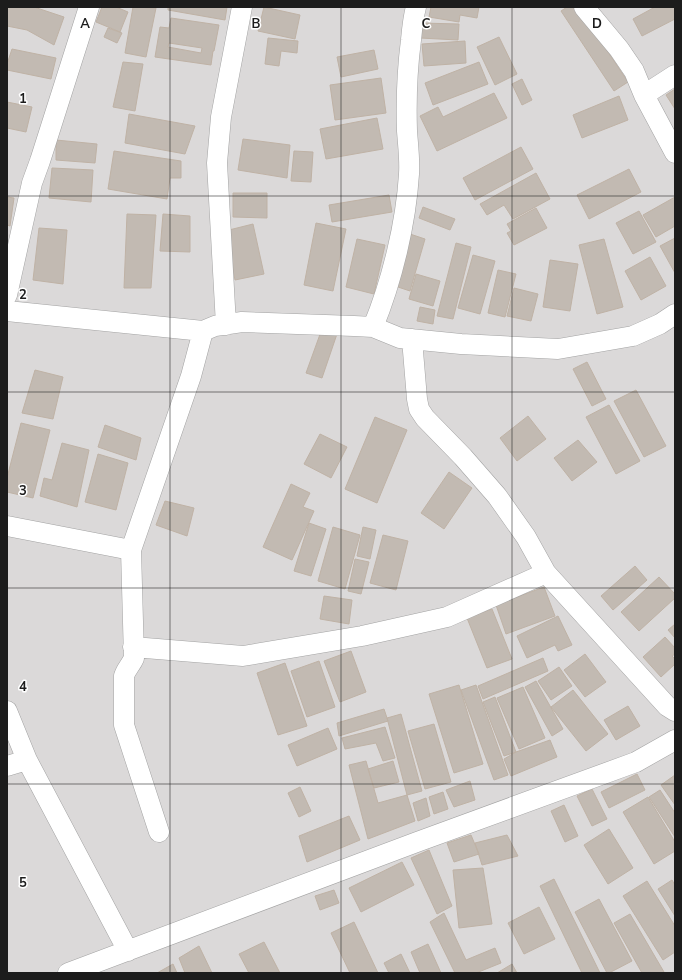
<svg xmlns="http://www.w3.org/2000/svg" width="682" height="980" viewBox="0 0 682 980" font-family="'Nunito Sans',sans-serif">
<style>
.residential{fill:#dbd9d9}
.building{fill:#c2bab2;stroke:#bfb2a5;fill-rule:evenodd}
.lines{fill:none;stroke-linecap:round;stroke-linejoin:round}
.minor-casing{stroke:#a3a3a3;stroke-width:21}
.minor{stroke:#fff;stroke-width:20}
.grid{fill:none;stroke:#1c1c1c;stroke-width:1;stroke-opacity:0.55}
.grid-label{font-size:13px;text-anchor:middle;font-weight:bold;fill:#1c1c1c;stroke:#fff;stroke-width:3;stroke-linejoin:round;paint-order:stroke}
</style>
<rect width="100%" height="100%" fill="#eeebe2"/>
<!-- residential -->
<path class="residential" d="M7,7H675V973H7Z"/>
<!-- building -->
<path class="building" d="M7,7H34L64,17L54,45L27,30L7,26Z
M102,7H116L128,12L120,32L96,22Z
M133,7L156,8L146,57L125,53Z
M168,7H227L225,20L168,10Z
M264,7L300,15L295,39L258,31Z
M431,7H479L477,18L460,15L459,22L429,17Z
M567,7H578L628,82L614,91L561,11Z
M655,7H675V19L642,36L633,19Z
M171,18L219,25L214,51H213L211,65L155,57L160,27L169,28ZM169,43L202,48L201,53L168,47Z
M421,23L459,24L458,40L420,38Z
M108,28L122,33L117,43L104,37Z
M499,37L517,74L495,85L477,47Z
M268,38L298,41L297,53L281,51L279,66L265,64Z
M465,41L466,63L424,66L422,44Z
M12,49L56,58L51,79L7,70V64Z
M374,50L378,69L341,77L337,57Z
M123,62L143,64L135,111L113,107Z
M479,62L488,84L433,105L425,83Z
M381,78L386,113L335,120L330,85Z
M522,79L532,100L522,105L512,84Z
M675,89V109L666,95Z
M494,93L507,118L437,151L420,116L438,107L443,117Z
M619,96L628,120L582,138L573,115Z
M7,102L32,107L26,132L7,128Z
M129,114L195,126L185,154L125,143Z
M377,118L383,149L326,159L320,129Z
M243,139L290,145L287,178L238,170Z
M56,140L97,144L95,163L56,160Z
M521,147L533,169L475,200L463,178Z
M114,151L181,161V178H170L167,199L108,189Z
M294,151L313,152L311,182L291,181Z
M52,168L93,170L91,202L49,198Z
M629,169L641,192L589,219L577,195Z
M536,173L550,199L513,219L504,205L487,215L480,204Z
M233,193H267V218L233,217Z
M389,195L392,212L332,222L329,205Z
M7,197L14,198L10,226L7,225Z
M675,197V226L656,237L643,215Z
M423,207L455,219L450,230L419,218Z
M536,208L547,228L514,245L507,233L511,231L507,224Z
M639,211L656,242L633,254L616,223Z
M127,214L156,215L151,288H124Z
M163,214L190,216V252L160,251Z
M316,223L346,229L333,291L304,285Z
M253,224L264,274L235,280L225,231Z
M39,228L67,230L63,284L33,280Z
M410,234L425,239L410,291L395,286Z
M675,238V273L660,246Z
M357,239L385,245L374,294L346,287Z
M604,239L623,307L597,314L579,245Z
M456,243L471,247L453,319L437,316Z
M473,255L495,261L480,314L458,308Z
M650,257L666,286L641,300L625,271Z
M550,260L578,264L570,311L543,307Z
M498,270L516,274L505,317L488,313Z
M416,274L440,281L433,306L409,299Z
M514,288L538,294L531,321L507,316Z
M420,307L435,310L433,324L417,321Z
M323,326L338,331L322,378L306,373Z
M587,362L606,399L592,406L573,369Z
M35,370L63,377L53,419L22,413Z
M636,390L666,446L644,457L614,401Z
M609,405L640,461L616,474L586,417Z
M528,416L546,439L517,461L500,438Z
M375,417L407,430L377,503L345,489Z
M21,423L50,430L33,498L7,492V478Z
M105,425L141,438L136,460L98,447Z
M320,434L347,447L331,478L304,464Z
M578,440L597,462L572,481L554,458Z
M62,443L89,450L77,507L40,496L44,478L52,480Z
M98,454L128,463L116,510L85,502Z
M449,472L472,488L444,529L421,513Z
M291,484L310,493L303,507L314,511L292,560L263,547Z
M165,501L194,508L187,536L156,525Z
M309,523L326,529L311,576L294,571Z
M333,527L360,535L345,589L318,581Z
M363,527L376,530L370,559L357,556Z
M383,535L408,541L396,590L370,583Z
M355,559L369,562L361,594L348,591Z
M635,566L647,580L613,610L601,596Z
M659,577L675,594V598L639,631L621,612Z
M544,587L555,616L506,634L496,605Z
M324,596L352,600L349,624L320,619Z
M492,609L512,659L487,668L467,618Z
M558,616L572,645L558,651L555,645L527,658L517,636Z
M675,624V638L668,630Z
M665,637L675,648V654L672,656L675,659V664L661,677L643,657Z
M351,651L366,692L340,702L324,661Z
M585,654L606,682L585,697L564,670Z
M543,658L548,671L483,699L478,686Z
M319,661L335,707L307,717L291,671Z
M285,663L307,726L278,735L257,673Z
M559,667L572,686L551,700L538,681Z
M536,681L563,729L552,736L525,687Z
M459,685L483,764L454,773L429,694Z
M476,685L508,775L494,780L461,690Z
M523,687L545,738L519,749L497,698Z
M573,690L608,734L586,751L551,707Z
M495,697L516,752L504,756L483,702Z
M628,706L640,726L616,740L604,720Z
M384,709L388,721L339,736L337,723Z
M401,714L422,791L407,795L387,718Z
M434,724L451,782L425,789L408,731Z
M385,727L395,758L383,761L376,743L345,749L342,738Z
M328,728L337,749L297,766L288,745Z
M550,740L557,757L511,776L504,759L516,752Z
M366,761L378,803L407,795L415,821L368,839L349,765Z
M393,761L399,782L374,788L368,769Z
M637,774L645,790L609,808L601,792Z
M675,775V805L661,785Z
M470,781L475,800L454,807L446,790Z
M300,787L311,811L299,817L288,793Z
M592,789L607,819L592,826L577,796Z
M660,790L675,813V837L649,797Z
M443,792L448,809L434,814L429,797Z
M648,797L675,842V851L654,864L623,812Z
M426,798L430,816L418,821L413,803Z
M564,805L578,836L565,842L551,811Z
M349,816L360,840L307,862L299,836Z
M609,829L633,868L608,884L584,845Z
M471,835L479,854L454,862L447,843Z
M507,835L518,856L482,865L475,843Z
M429,850L452,906L437,914L411,858Z
M402,862L414,885L361,912L349,888Z
M483,868L492,924L459,928L453,870Z
M554,879L600,973H582L540,886Z
M672,880L675,885V916L658,889Z
M647,881L675,926V952L663,960L623,896Z
M334,890L339,903L320,910L315,896Z
M599,899L632,961L609,973H607L575,912Z
M539,907L555,939L524,954L508,923Z
M444,913L466,960L495,948L501,963L476,973H455L430,922Z
M630,914L664,972L662,973H642L614,923Z
M354,922L378,973H350L331,933Z
M264,942L280,973H249L239,954Z
M428,944L441,973H420L411,952Z
M199,946L212,973H185L179,958Z
M401,954L410,973H389L384,963Z
M173,964L177,973H157Z
M512,964L517,973H497Z"/>
<g class="lines">
<!-- minor casing -->
<g class="minor-casing">
<path id="minor" d="M584,7L619,49L634,71L644,95L675,153
M644,95L675,75
M7,295L32,183L40,161L89,7
M7,311L203,331L215,326L242,322L354,326L373,327L400,338L461,344L558,349L633,336L660,324L675,314
M226,325L217,163L221,117L242,7
M373,327C392,281 406,223 409,174C410,160 408,145 407,131C406,100 407,71 411,40C412,29 413,18 416,7
M412,339L417,399L419,409L425,418L463,457L497,496L526,537L546,573L667,706L675,711
M7,526L131,550
M133,647L243,656L362,636L447,617L546,573
M7,711L27,760L128,951
M7,766L27,760
M159,832L124,725V676C126,669 131,665 134,658L131,550L191,376L203,331
M68,973L417,842L636,762L675,740"/>
</g>
<!-- minor -->
<use href="#minor" class="minor"/>
</g>
<!-- grid -->
<path class="grid" d="M170,7V973M341,7V973M512,7V973M7,196H675M7,392H675M7,588H675M7,784H675"/>
<g class="grid-label">
<text x="85" y="28">A</text>
<text x="256" y="28">B</text>
<text x="426" y="28">C</text>
<text x="597" y="28">D</text>
<text x="23" y="103">1</text>
<text x="23" y="299">2</text>
<text x="23" y="495">3</text>
<text x="23" y="691">4</text>
<text x="23" y="887">5</text>
</g>
<!-- border -->
<rect width="682" height="980" fill="none" stroke="#1c1c1c" stroke-width="16"/>
</svg>
